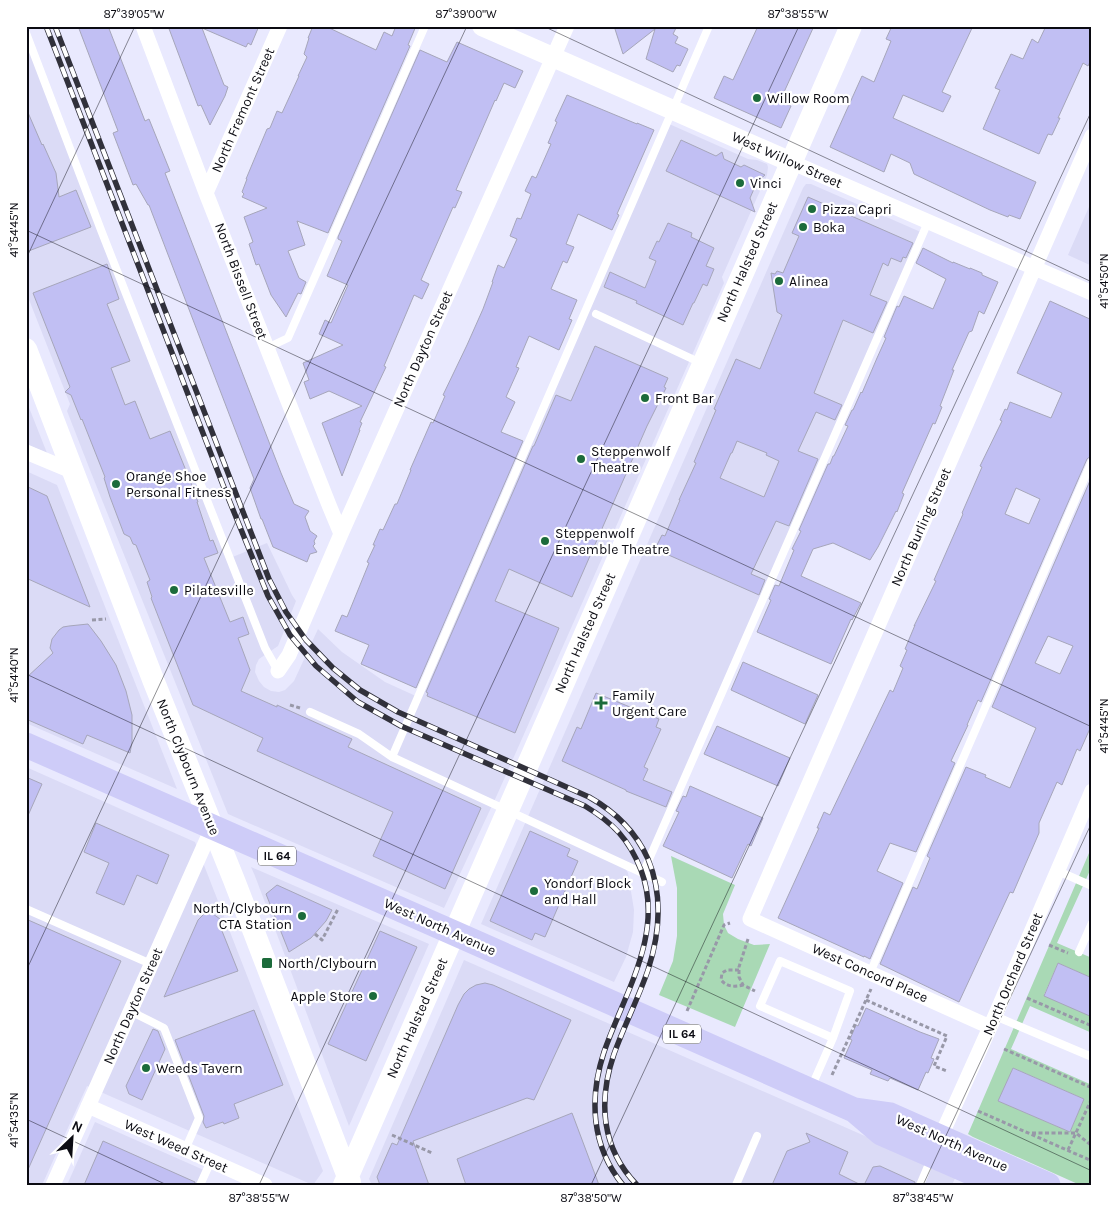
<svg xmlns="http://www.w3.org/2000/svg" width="1118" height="1211" viewBox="0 0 1118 1211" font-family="Karla,sans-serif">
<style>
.built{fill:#dbdbf6}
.green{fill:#a9d9b5;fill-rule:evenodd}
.building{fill:#c1bff3;stroke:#a6a6ba;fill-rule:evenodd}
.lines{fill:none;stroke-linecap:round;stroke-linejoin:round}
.path{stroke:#9898a8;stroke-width:3;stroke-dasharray:4 2.5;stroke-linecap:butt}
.service{stroke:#fff;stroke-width:8}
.minor{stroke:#fff;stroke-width:15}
.tertiary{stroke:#fff;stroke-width:20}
.secondary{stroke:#fff;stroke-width:22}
.primary{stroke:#ceccf8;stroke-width:25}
.rail-casing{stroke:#31313b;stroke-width:5.5}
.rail{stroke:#fff;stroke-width:4;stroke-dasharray:11;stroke-linecap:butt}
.ticks{fill:none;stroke:#0b0b12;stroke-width:1;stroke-opacity:0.45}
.poi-dot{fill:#1c6b3b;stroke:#fff;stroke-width:2}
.labels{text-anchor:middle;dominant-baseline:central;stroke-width:4.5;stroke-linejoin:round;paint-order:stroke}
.shield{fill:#fff;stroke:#545459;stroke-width:1}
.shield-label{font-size:12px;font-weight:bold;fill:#0b0b12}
.poi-label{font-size:14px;fill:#0b0b12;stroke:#fff;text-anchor:start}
.street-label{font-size:14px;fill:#0b0b12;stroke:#fff}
.neatline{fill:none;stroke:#0b0b12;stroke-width:2}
.ticks-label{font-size:12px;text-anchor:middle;fill:#0b0b12}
</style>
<rect width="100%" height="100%" fill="#e9e9fe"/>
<!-- built -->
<path class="built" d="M26,33L230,558L267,543L292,595L296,601L278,646L259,659L256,665L255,672L259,681L264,687L271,691L279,692L285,690L294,681L318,629L342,652L385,682L418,697L667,123L748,159L757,160L767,164L768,167L767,175L722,277L724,283L497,795L444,908L228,814L90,470L67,411L70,404L26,292Z
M806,184H811L923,233L643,873L623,864L628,873L634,910L633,932L626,957L614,982L481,924L803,188Z
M1092,200V266L1068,255Z
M26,400L47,453L26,444Z
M26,471L57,485L177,789L26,723Z
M26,767L195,842L323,1171L313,1185L87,1086L42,1185H26Z
M251,867L429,944L349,1126L255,876Z
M464,960L956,1176L952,1185H372L369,1179Z
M95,1122L206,1171L200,1185H67Z"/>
<!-- green -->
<path class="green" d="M1092,846V866L1057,943L1092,958V978L1058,963L1044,995L1092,1017V1033L1030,1006L1011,1049L1092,1085V1185H1080L973,1137L968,1134ZM1013,1068L1084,1099L1070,1132L999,1101Z
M671,856L735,885L723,914L724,925L728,933L738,939L754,945L770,944L735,1027L659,995L673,961L677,936V888Z"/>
<!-- building -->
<path class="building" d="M78,26H108L145,121L149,119L170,171L165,173L281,473L294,504L309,511L305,517L310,531L317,536L314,541L315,544L313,546L317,552L310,554L307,562L273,547L262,519H261L250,488L254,479L149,205H148L136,184L133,185L113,133L118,131Z
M168,26H259L251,45L248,43L246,47L202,28L224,85L228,87L225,96L210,125L201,105L198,106Z
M313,26H325L376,50L384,32L392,36L396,26H416L408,45L410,46L328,233L297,221L305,245L288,251L299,278L306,282L301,294L298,293L286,317L271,295L259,264L256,265L249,244L253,242L244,217L267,208L242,197L244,194L242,192L247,179H246L267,129L270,128L277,111L282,113L299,76H298L307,57L304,54L309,38H308Z
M614,26H677L673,34L678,37L675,43L688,49L680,66L677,65L673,72L646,59L655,29L623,54Z
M758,26H814L780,101L791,106L781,128L714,98L724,76L733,80Z
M892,26H973L942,92L951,96L943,112L903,95L893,118L1036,182L1020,219L1009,215L1008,217L990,210L914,174L910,163L891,154L884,172L830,147L862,76L874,82L891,41L886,39Z
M1046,26H1092V58L1088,66L1083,63L1058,118H1060L1052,135L1048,134L1039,154L983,129L1000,90L995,88L1011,54L1023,59L1032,39L1038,43Z
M457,42L523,71L515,88L504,83L496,101L495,100L456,190L462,192L455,208L453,207L421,280L429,284L422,299L414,295L384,366L386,367L360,422L362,423L359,430H360L342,476L322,423L362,406L329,391L310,399L304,382L309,380L303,363L343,345L319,334L325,320L331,323L348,285L327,276L342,241L338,239V237L420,50L447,62Z
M567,95L637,124V123L654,130L617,214L619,215L612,230L578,214L566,244L574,247L567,263L563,261L551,289L577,300L569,319L572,320L559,350L529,336L516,367L519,368L506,397L515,402L501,432L523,441L416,688L361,664L369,645L335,631L342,615L347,617L369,563L367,562L375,545H373L380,529L383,530L395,504H397L411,470H410L431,422L433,423L445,396L443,395L467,345L483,309L493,282H492L498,265L504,268L517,239L510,236L517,218L521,219L531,194L525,191L532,176L536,178L551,144L548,143L557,122L555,121Z
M26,108L42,145L43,144L56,173L59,197L76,190L91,227L26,252Z
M681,140L716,156L722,152L724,159L741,167L744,165L765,175L757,182L750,198L755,212L666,171Z
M808,197L913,243L906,258L903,257L901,262L891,258L888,266L883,263L870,295L887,302L873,333L843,320L814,393L842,405L835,420L816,412L798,451L818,459L789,526L776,521L751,574L765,580L759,595L655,549L662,535L665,536L680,500H679L696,463L694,462L716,410L714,409L736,359L760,369L782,315L777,312L771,273L775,274L777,271L783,273L799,236L792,233ZM737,441L767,453L766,455L779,461L764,497L720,478L731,453H732Z
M668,223L692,233L691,237L714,248L706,266L714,269L707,286L703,284L694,303H693L683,325L636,303L637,301L604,287L610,272L645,288L656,261L649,258L657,241L659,242Z
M923,248L953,263V262L970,269V268L982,273V275L998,282L984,314L979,311L972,331L969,332L952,370H954L940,406L942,407L935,424L933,423L902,493L904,494L897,512L896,511L878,547L870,560L833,543L813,549L801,576L861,603L852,620L851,619L831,664L757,632L771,600L769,599L775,585L779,586L794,550L792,549L801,531L799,530L828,464H830L833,456H834L848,426L845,425L852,410H853L861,392L862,393L877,358L886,338L884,337L897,306L899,307L904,296L933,309L946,279L916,263Z
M107,264L119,299L107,304L130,361L111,368L125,405L135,401L150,439L170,431L189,478L198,502H197L210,541L213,540L218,553L204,558L230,622L243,617L249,634L238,638L250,670L241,691L277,707V705L352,739L348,747L481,808L445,889L373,856L393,812L257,751L263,738L193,705L151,598L152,597L147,582L150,580L136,545L133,544L130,537L124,534L110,497L104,478L105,477L82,419L81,420L71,395L65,392L70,387L33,293Z
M1050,301L1092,320V455L1087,459L981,702L978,700L967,725H968L951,761L955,763L916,852L890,843L877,871L903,883L870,959L864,956V957L778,918L819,828H817L824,812L830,815L890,690L893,692L903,668L900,666L907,650L905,649L915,625L914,626L936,581L934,580L963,514L962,513L982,467L980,466L1002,421L1000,420L1005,409L1007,410L1010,402L1051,418L1062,393L1017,373ZM1016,488L1040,499L1029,524L1005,514Z
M595,346L668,378L664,387L666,388L647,426L572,597L509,569L495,601L559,628L515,733L427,696L428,693L426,692L533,446H534L556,395L571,401Z
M1092,476V724L1080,751L1077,749L1062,785L1057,782L1039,823V833L1013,893L1010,892L959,1002L880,964L913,887L917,889L930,858L927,856L966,767L986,775L985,777L1010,788L1036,728L992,707ZM1048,636L1073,646L1060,674L1035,663Z
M26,486L47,496L90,607L26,578Z
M88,624L101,641L116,665L126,691L132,715V742L130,753L87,735L83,744L26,719V678L53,653L50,648L52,639L59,630L63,627L69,626Z
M743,662L818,695L805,724L731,690Z
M596,693L659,719L656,727L661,729L644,767L648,769L643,780L672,792L666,807L626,791V790L562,761L577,727L581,729Z
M717,726L790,758L778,786L704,754Z
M26,777L42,784L26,820Z
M690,786L763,818L751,846L748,844L732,878L663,846L679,812L676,811L683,796L686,797Z
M96,823L169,855L157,884L137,875L124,905L96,893L109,863L84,852Z
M530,831L570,849L567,856L578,861L545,937L535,933L532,940L490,921Z
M277,885L332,910L326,921L311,938L289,952L266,894Z
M205,913L213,914L220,919L222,926V931L238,971L164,997L198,920Z
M26,919L121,961L26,1174Z
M380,931L417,947L366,1061L328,1044Z
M1058,963L1092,978V1017L1044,996Z
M485,983L493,985L571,1020L534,1100L527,1098L413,1141L429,1185H380L377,1177L392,1143L397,1145L458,1005L464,994L469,989L476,985Z
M866,1008L920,1032L939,1039L931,1058L934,1059L928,1073L926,1072L918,1090L890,1078L888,1081L870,1074L872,1070L844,1058L852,1040L850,1039L856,1025L858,1026Z
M254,1010L283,1085L234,1104L239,1118L224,1124L223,1122L206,1128L203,1122L204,1116L175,1040Z
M153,1029L158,1031L165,1049L142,1100L129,1094L126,1086Z
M1013,1068L1084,1099L1070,1132L998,1101Z
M572,1113L599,1185H466L457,1159Z
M806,1133L848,1152L839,1174L861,1185H772L787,1151L810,1142Z
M103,1141L195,1182L194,1185H84Z
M880,1166L915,1182L914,1185H864L873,1167Z"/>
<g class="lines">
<!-- path -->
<path class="path" d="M92,620L106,619
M290,705L300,708
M315,934L322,940L338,909
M748,939L739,967V977L743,985L755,991
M1049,945L1068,953
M739,970H727L722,973L721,980C727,987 734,987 743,985
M1027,998L1092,1026
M866,1000L947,1036L934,1066L947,1071
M687,1011L724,925L730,923
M1004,1049L1092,1088
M832,1075L871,989
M978,1111L1092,1161
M1032,1133H1076L1092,1146
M392,1135L432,1153
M1068,1150L1092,1098"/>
<!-- service -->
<path class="service" d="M26,33L101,230L265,648L278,671
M596,314L701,363
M267,348L288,338L425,26
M310,712L359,734L392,757L662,882
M392,757L709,26
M1058,871L1092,886
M643,873L928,222
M26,909L151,964
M1079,952L1092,923
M870,973L1092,461
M130,1011L164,1028L199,1118L185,1150
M995,1016L1092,1057
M811,1088L833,1038L850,991L780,961L760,1006L833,1038
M200,1185L211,1161
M736,1185L757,1136
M920,1185L931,1159"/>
<!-- minor -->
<path class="minor" d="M143,26L206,193L329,505L341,534
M791,162L1092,293
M206,193L280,26
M26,452L74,472
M278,671L289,655L341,534L567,26
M990,1027L750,919L1092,136
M88,1106L265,1185
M937,1145L995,1016L1092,791
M53,1185L212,828"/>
<!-- tertiary -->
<path class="tertiary" d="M482,26L791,162"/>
<!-- secondary -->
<path class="secondary" d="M26,349L154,682L234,880L350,1182
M344,1185L851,26"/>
<!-- primary -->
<path class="primary" d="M26,745L454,933L854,1110L881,1133L1000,1185
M854,1110L890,1115L1048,1185"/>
<!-- rail casing -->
<g class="rail-casing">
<path id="rail" d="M46,26L223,485L268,596L290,635L316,666L358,702L401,726L585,806C613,823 629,839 641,870C665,933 624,994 604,1052C589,1098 591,1146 623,1185
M55,26L269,579L286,612L306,640L333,668L360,690L398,712L589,797C614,811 636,832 648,859C663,895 660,933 648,970C638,999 624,1026 614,1054C598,1101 601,1148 637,1185"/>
</g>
<!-- rail -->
<use href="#rail" class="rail"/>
</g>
<!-- ticks -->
<path class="ticks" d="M543,26L1092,282M26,230L1092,727M26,259L135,26M26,674L1092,1171M26,971L467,26M26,1119L167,1185M259,1185L799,26M591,1185L1092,110M923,1185L1092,822"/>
<!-- markers -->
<g class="poi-dot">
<circle cx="757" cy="98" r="5"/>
<circle cx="740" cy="183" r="5"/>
<circle cx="812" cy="209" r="5"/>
<circle cx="803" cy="227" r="5"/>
<circle cx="779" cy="281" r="5"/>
<circle cx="645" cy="398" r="5"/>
<circle cx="581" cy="459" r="5"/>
<circle cx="116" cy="484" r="5"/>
<circle cx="545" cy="541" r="5"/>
<circle cx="174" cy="590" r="5"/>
<path d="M598.5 695.5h5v5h5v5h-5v5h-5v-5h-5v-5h5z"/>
<circle cx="534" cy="891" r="5"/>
<circle cx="302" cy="916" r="5"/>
<rect x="261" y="957" width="12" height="12" rx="2.5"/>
<circle cx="373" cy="996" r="5"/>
<circle cx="146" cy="1068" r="5"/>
</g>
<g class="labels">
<!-- shield labels -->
<g class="shield">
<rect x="258" y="846.5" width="38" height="19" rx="4"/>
<rect x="663" y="1024.5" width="38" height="19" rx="4"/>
</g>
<g class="shield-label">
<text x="277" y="856">IL 64</text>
<text x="682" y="1034">IL 64</text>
</g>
<!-- poi labels -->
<g class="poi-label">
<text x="767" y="98">Willow Room</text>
<text x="750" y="183">Vinci</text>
<text x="822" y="209">Pizza Capri</text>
<text x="813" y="227">Boka</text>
<text x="789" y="281">Alinea</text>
<text x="655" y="398">Front Bar</text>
<text x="591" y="451">Steppenwolf<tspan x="591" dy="16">Theatre</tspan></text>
<text x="126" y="476">Orange Shoe<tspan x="126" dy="16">Personal Fitness</tspan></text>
<text x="555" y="533">Steppenwolf<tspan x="555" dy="16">Ensemble Theatre</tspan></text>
<text x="184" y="590">Pilatesville</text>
<text x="612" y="695">Family<tspan x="612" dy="16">Urgent Care</tspan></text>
<text x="544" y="883">Yondorf Block<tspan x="544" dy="16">and Hall</tspan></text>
<text x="292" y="908" text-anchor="end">North/Clybourn<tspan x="292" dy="16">CTA Station</tspan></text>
<text x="278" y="963">North/Clybourn</text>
<text x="363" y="996" text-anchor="end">Apple Store</text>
<text x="156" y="1068">Weeds Tavern</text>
</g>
<!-- street labels -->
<g class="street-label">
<text transform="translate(243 110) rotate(-66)">North Fremont Street</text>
<text transform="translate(787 160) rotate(24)">West Willow Street</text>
<text transform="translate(747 262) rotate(-66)">North Halsted Street</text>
<text transform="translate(241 281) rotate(69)">North Bissell Street</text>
<text transform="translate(423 349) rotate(-66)">North Dayton Street</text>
<text transform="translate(921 527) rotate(-66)">North Burling Street</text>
<text transform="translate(585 633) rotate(-66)">North Halsted Street</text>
<text transform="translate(188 767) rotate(68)">North Clybourn Avenue</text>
<text transform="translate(440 927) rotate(24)">West North Avenue</text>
<text transform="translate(870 973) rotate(24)">West Concord Place</text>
<text transform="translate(1013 974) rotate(-67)">North Orchard Street</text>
<text transform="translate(133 1006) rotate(-66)">North Dayton Street</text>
<text transform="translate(417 1018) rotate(-66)">North Halsted Street</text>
<text transform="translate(952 1143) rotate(24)">West North Avenue</text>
<text transform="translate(176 1146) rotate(24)">West Weed Street</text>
</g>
</g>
<!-- border -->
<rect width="1118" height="1211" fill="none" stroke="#ffffff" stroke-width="55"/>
<!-- north arrow -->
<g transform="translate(72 1138) rotate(25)" stroke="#ffffff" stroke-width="4" paint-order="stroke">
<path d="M0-4L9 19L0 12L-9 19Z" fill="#0b0b12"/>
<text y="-8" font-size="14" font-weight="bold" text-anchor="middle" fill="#0b0b12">N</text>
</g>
<rect x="28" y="28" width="1062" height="1156" class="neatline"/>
<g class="ticks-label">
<text x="134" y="18">87°39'05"W</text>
<text x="466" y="18">87°39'00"W</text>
<text x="798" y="18">87°38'55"W</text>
<text transform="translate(14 230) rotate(-90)" y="4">41°54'45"N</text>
<text transform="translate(1104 281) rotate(-90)" y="4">41°54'50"N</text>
<text transform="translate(14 675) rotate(-90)" y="4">41°54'40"N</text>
<text transform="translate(1104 726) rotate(-90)" y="4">41°54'45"N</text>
<text transform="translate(14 1120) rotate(-90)" y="4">41°54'35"N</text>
<text x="259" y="1202">87°38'55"W</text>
<text x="591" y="1202">87°38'50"W</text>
<text x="923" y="1202">87°38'45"W</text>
</g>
</svg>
